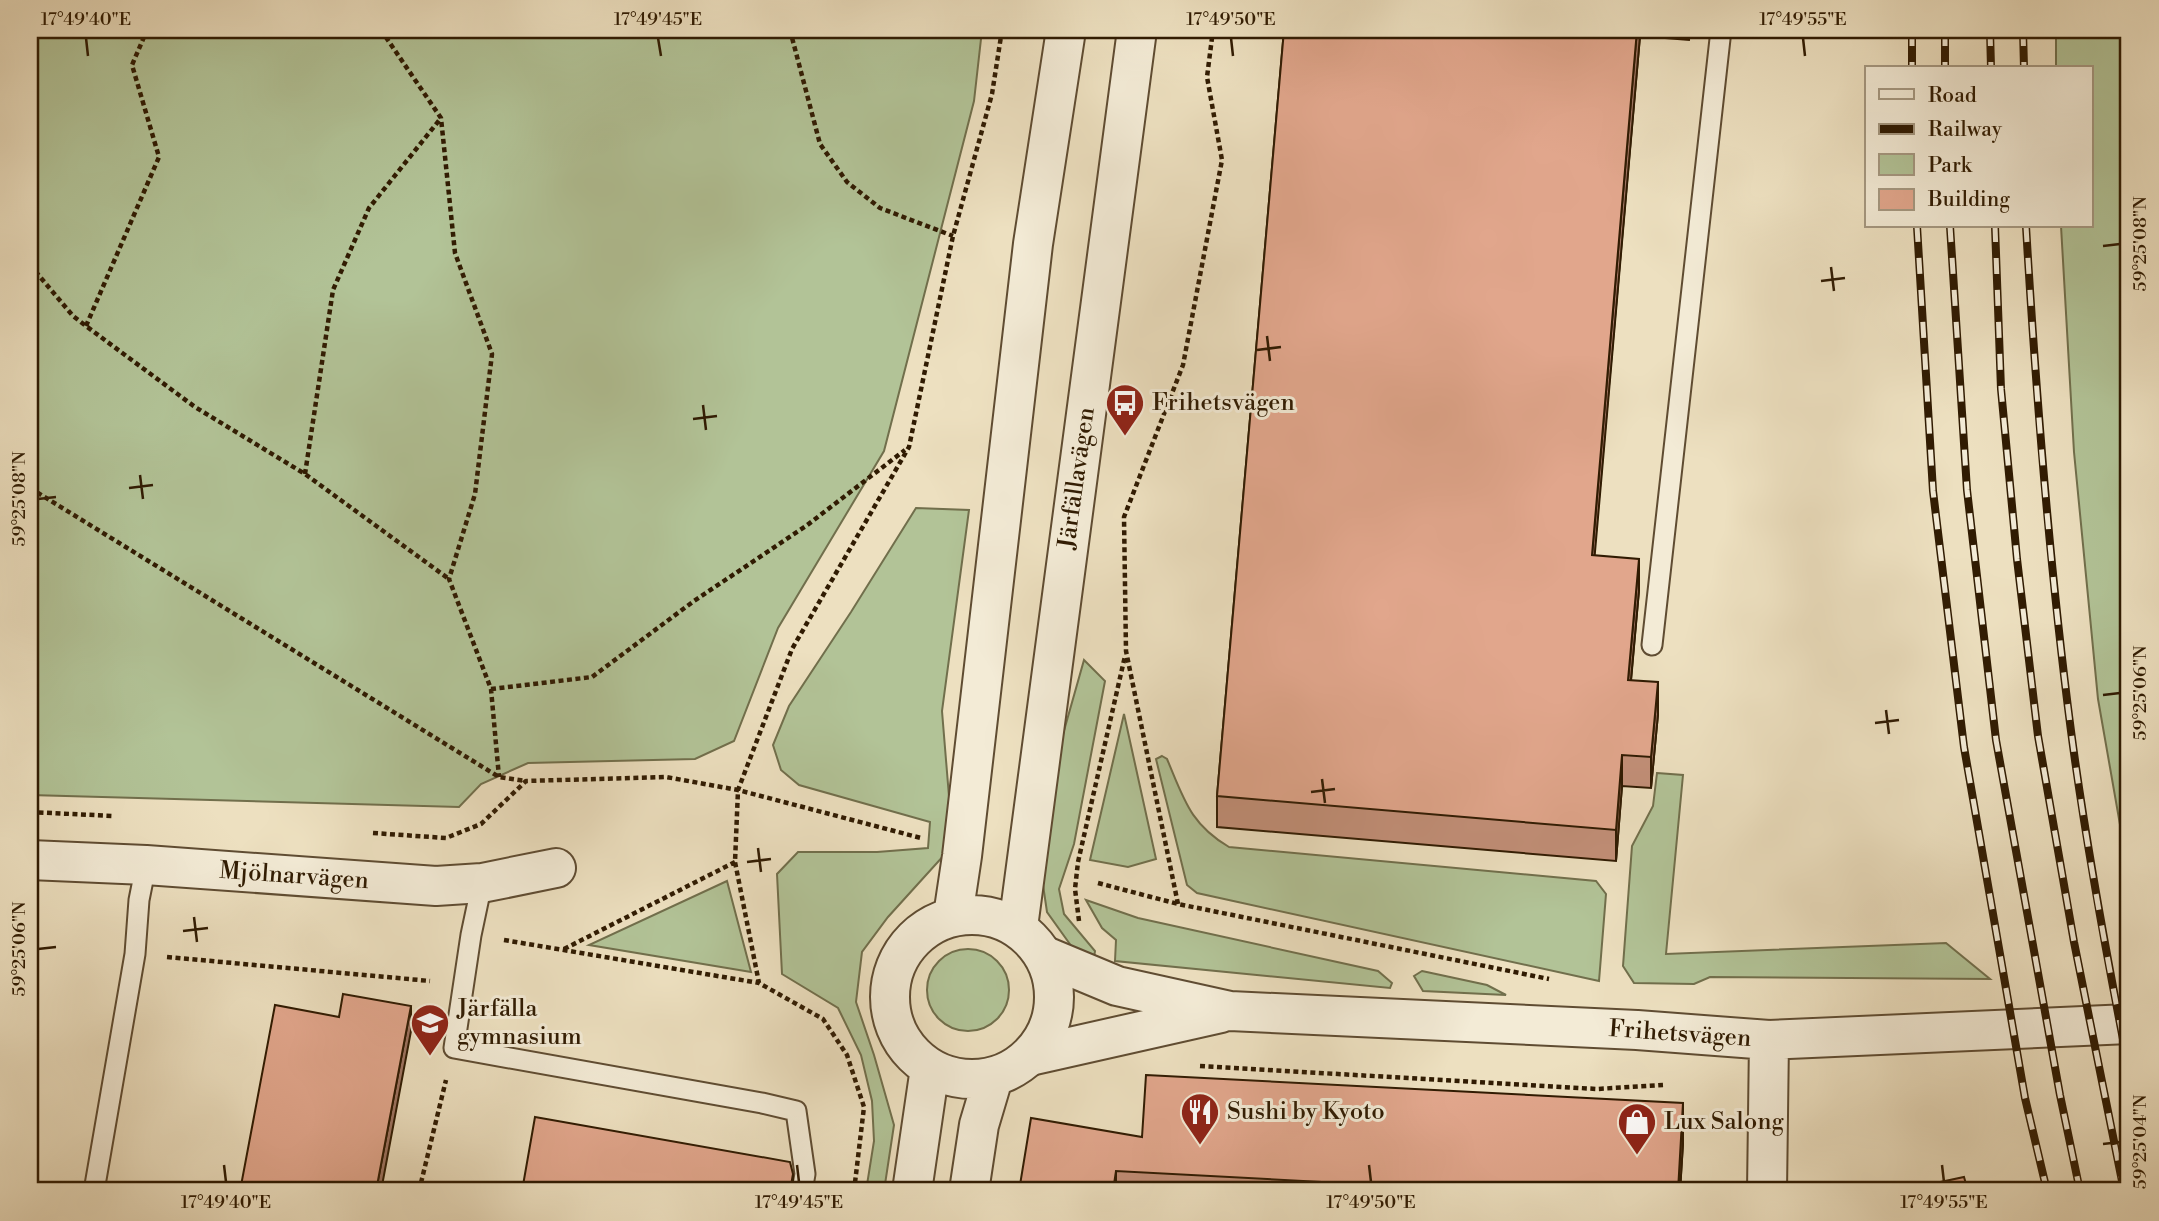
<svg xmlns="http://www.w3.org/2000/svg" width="2159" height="1221" viewBox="0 0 2159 1221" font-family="'Libre Bodoni',serif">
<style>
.green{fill:#b2c397;stroke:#716f4c;stroke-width:2}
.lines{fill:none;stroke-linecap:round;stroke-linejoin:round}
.service-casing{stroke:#5f4c32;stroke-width:23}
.minor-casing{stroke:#5f4c32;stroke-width:42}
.tertiary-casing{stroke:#5f4c32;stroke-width:42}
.path{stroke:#301b02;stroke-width:4.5;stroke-dasharray:5 3.5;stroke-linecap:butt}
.service{stroke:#f3ebd6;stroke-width:19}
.minor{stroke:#f3ebd6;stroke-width:38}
.tertiary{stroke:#f3ebd6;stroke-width:38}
.rail-casing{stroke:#301b02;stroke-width:8}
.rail{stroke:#f3ebd6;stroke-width:5;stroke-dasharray:16;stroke-linecap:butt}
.wall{fill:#c28f78;stroke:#301b02;stroke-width:2}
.shaded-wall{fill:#9e7462;stroke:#301b02;stroke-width:2}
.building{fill:#e1a68c;stroke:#301b02;stroke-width:2}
.ticks{fill:none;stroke:#301b02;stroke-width:2.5}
.labels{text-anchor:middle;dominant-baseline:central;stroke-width:6;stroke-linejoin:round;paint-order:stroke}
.poi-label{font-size:24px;fill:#301b02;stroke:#f3ebd6;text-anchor:start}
.street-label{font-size:24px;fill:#301b02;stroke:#f3ebd6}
.neatline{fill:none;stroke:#301b02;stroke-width:2.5}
.ticks-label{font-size:18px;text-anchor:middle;fill:#301b02}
</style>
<rect width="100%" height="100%" fill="#ede0c0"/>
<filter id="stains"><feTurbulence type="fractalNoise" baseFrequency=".00286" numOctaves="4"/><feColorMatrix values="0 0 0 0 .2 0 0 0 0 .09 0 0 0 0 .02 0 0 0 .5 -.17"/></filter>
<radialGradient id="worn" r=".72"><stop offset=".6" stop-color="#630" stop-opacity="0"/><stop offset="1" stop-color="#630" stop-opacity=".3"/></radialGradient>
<!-- green -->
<path class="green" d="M30,30H982L974,101L884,451L778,628L734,741L695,759L528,763L481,784L459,807L30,795Z
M2056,30H2129V876L2098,699L2074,452L2061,226H2091V68H2056Z
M916,508L969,510L942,711L951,821L946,853L888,917L862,952L856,1002L874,1055L894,1125L884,1191H866L874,1141L872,1101L861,1055L838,1008L782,974L777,874L798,852H877L928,848L930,822L799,785L781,770L773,745L789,706L851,612Z
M1084,660L1105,681L1074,844L1059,889L1064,914L1095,951L1094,958L1072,947L1047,912L1039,858L1043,805Z
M1124,714L1156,859L1128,867L1090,860Z
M1162,756L1167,759C1184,799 1190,824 1229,847L1596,881L1606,894L1599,981L1197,893L1187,885L1156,759Z
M1657,773L1683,775L1666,954L1946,943L1990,979L1710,977L1694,984L1634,983L1623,966L1632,846L1653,806Z
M727,881L751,972L589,945Z
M1086,900L1138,918L1378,971L1392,983L1390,988L1115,961L1116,940L1102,928Z
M927 990a41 41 0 1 1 82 0a41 41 0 1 1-82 0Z
M1422,971L1487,985L1506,995L1423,991L1414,976Z"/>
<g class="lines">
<!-- service casing -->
<g class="service-casing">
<path id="service" d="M1652,645L1721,30
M482,883L471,935L454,1048L762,1103L796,1111L805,1174L802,1191
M94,1191L135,954L139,900L146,865"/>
</g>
<!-- minor casing -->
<g class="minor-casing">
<path id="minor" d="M30,860L146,865L436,886L482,883L556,868
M1045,956L1117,986L1230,1011L1637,1030L1769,1040L2129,1024
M1030,1056L1221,1013
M1767,1191L1769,1040"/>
</g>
<!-- tertiary casing -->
<g class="tertiary-casing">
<path id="tertiary" d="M890 997a82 82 0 1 1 164 0a82 82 0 1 1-164 0Z
M953,916L962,856L1033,244L1066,30
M1018,927L1137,30
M912,1191L930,1068
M969,1191L979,1125L993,1078"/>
</g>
<!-- path -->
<path class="path" d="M381,30L441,118L455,253L492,354L475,494L449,579L491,689L499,777
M790,30L820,144L847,182L880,208L953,236
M30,265L73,316L86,326L195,407L305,474L449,579
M86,326L159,157L132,65L147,30
M305,474L333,290L369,208L441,118
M30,488L499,777L526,781
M491,689L592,677L694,601L806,526L905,450
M30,812L113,816
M373,833L446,838L481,824L526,781L666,777L738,790L921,838
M1098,883L1178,904L1549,979
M1178,904L1126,651L1124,517L1183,365L1222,160L1207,77L1213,30
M1079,921L1075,889L1078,862L1125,656
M504,940L759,983
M564,949L735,862
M167,957L430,981
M1200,1066L1597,1089L1663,1085
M419,1191L446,1080
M854,1191L864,1107L847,1055L823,1019L759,983L735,862L738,790L792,649L909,447L953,236L992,94L1002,30"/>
<!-- service -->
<use href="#service" class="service"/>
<!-- minor -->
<use href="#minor" class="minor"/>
<!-- tertiary -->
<use href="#tertiary" class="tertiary"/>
<!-- rail casing -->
<g class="rail-casing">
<path id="rail" d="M1912,30V68
M1945,30V68
M1990,30L1991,68
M2023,30L2024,68
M1917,226L1933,491L1964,747L2025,1098L2047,1191
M1950,226L1967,490L1996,740L2060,1095L2080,1191
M1995,226L2001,389L2017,559L2038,736L2074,942L2124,1191
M2026,226C2036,395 2049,563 2071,731C2086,845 2107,958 2129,1070"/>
</g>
<!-- rail -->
<use href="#rail" class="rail"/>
</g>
<!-- wall -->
<path class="wall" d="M1284,30H1690L1689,40L1640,36L1594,555L1639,590L1631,681L1658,714L1651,788L1622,786L1616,861L1217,827V796Z
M1142,1137L1683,1143L1680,1191H1019Z"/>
<!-- shaded-wall -->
<path class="shaded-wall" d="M1637,30H1640V36L1592,586V555Z
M1639,559V590L1628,712V680Z
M1658,682V714L1651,788V757Z
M1622,755V786L1616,861V830Z
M411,1006V1031L381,1191H376Z
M1683,1103V1143L1680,1191H1678Z
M1116,1171V1191H1113Z
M793,1174V1191H790Z"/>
<!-- building -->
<path class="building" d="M1284,30H1637L1592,555L1639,559L1628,680L1658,682L1651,757L1622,755L1616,830L1217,796Z
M343,994L411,1006L376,1191H240L275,1005L339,1017Z
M1146,1075L1683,1103L1678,1191H1492L1116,1171L1113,1191H1019L1031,1118L1142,1137Z
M535,1117L790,1162L793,1174L790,1191H522Z
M1964,1177L1968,1191H1898Z"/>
<!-- ticks -->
<path class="ticks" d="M86,38L88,56M658,38L661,56M1231,38L1233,56M1803,38L1805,56M2103,246L2120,244M1831,267L1834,291M1821,281L1845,278M1267,336L1270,361M1257,350L1281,347M703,405L706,430M693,419L717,416M140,475L143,499M129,488L153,485M38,499L56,497M2103,695L2120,693M1886,710L1889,734M1875,723L1899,720M1322,779L1325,803M1311,792L1335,789M758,848L761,872M747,862L771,859M194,917L197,942M183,931L208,928M38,949L56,947M2103,1144L2120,1142M224,1165L226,1182M797,1165L799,1182M1369,1165L1371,1182M1942,1165L1944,1182"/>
<!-- icons -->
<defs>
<g id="bus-pin" transform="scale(2.0125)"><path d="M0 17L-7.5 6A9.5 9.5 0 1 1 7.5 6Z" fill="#8f2418" stroke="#f3ebd6"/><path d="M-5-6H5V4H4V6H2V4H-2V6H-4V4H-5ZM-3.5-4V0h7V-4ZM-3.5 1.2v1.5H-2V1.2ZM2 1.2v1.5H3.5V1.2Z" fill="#fff"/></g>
<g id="school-pin" transform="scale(2.0125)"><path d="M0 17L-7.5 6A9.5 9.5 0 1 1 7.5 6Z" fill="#8f2418" stroke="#f3ebd6"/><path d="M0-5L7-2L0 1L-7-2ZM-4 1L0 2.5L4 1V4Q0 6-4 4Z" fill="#fff"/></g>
<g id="restaurant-pin" transform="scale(2.0125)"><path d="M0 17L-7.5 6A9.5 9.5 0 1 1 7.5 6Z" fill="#8f2418" stroke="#f3ebd6"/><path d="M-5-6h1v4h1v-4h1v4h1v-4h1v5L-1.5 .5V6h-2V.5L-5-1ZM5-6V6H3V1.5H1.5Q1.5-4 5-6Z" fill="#fff"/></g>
<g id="shop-pin" transform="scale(2.0125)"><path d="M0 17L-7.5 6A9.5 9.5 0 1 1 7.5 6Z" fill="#8f2418" stroke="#f3ebd6"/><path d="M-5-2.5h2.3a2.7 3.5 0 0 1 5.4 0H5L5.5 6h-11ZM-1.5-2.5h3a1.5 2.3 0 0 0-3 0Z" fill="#fff"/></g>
</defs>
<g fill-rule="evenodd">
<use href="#bus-pin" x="1125" y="403"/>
<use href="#school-pin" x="430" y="1023"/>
<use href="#restaurant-pin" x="1200" y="1112"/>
<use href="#shop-pin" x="1637" y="1122"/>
</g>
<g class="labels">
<!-- poi labels -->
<g class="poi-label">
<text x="1152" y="403">Frihetsvägen</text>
<text x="457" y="1009">Järfälla<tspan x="457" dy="28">gymnasium</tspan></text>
<text x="1227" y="1112">Sushi by Kyoto</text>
<text x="1664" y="1122">Lux Salong</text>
</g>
<!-- street labels -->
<g class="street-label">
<text transform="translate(1077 478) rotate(-82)">Järfällavägen</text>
<text transform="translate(294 876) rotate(4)">Mjölnarvägen</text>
<text transform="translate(1680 1034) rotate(4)">Frihetsvägen</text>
</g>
</g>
<!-- margin -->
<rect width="2159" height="1221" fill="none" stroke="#ede0c0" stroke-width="77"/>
<!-- legend -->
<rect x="1865" y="66" width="228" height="161" fill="#f3ebd6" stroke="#a59881" stroke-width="2"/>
<rect x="1879" y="89" width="35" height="10" fill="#f3ebd6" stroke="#a59881" stroke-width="2"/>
<text x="1928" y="102" font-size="21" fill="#301b02">Road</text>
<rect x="1879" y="124" width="35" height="10" fill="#301b02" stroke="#a59881" stroke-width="2"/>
<text x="1928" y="136" font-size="21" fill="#301b02">Railway</text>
<rect x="1879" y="154" width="35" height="21" fill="#b2c397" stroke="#a59881" stroke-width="2"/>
<text x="1928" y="172" font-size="21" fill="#301b02">Park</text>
<rect x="1879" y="189" width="35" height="21" fill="#e1a68c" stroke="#a59881" stroke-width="2"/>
<text x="1928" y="206" font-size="21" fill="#301b02">Building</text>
<rect x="38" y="38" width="2082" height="1144" class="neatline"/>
<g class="ticks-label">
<text x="86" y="25">17°49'40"E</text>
<text x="658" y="25">17°49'45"E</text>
<text x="1231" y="25">17°49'50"E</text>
<text x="1803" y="25">17°49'55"E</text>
<text transform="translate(2140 244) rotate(-90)" y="6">59°25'08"N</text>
<text transform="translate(19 499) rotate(-90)" y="6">59°25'08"N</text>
<text transform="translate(2140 693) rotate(-90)" y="6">59°25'06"N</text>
<text transform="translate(19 949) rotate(-90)" y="6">59°25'06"N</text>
<text transform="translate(2140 1142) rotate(-90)" y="6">59°25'04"N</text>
<text x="226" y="1208">17°49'40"E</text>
<text x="799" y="1208">17°49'45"E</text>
<text x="1371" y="1208">17°49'50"E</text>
<text x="1944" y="1208">17°49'55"E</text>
</g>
<rect width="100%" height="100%" filter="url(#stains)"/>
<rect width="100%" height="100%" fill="url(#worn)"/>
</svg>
